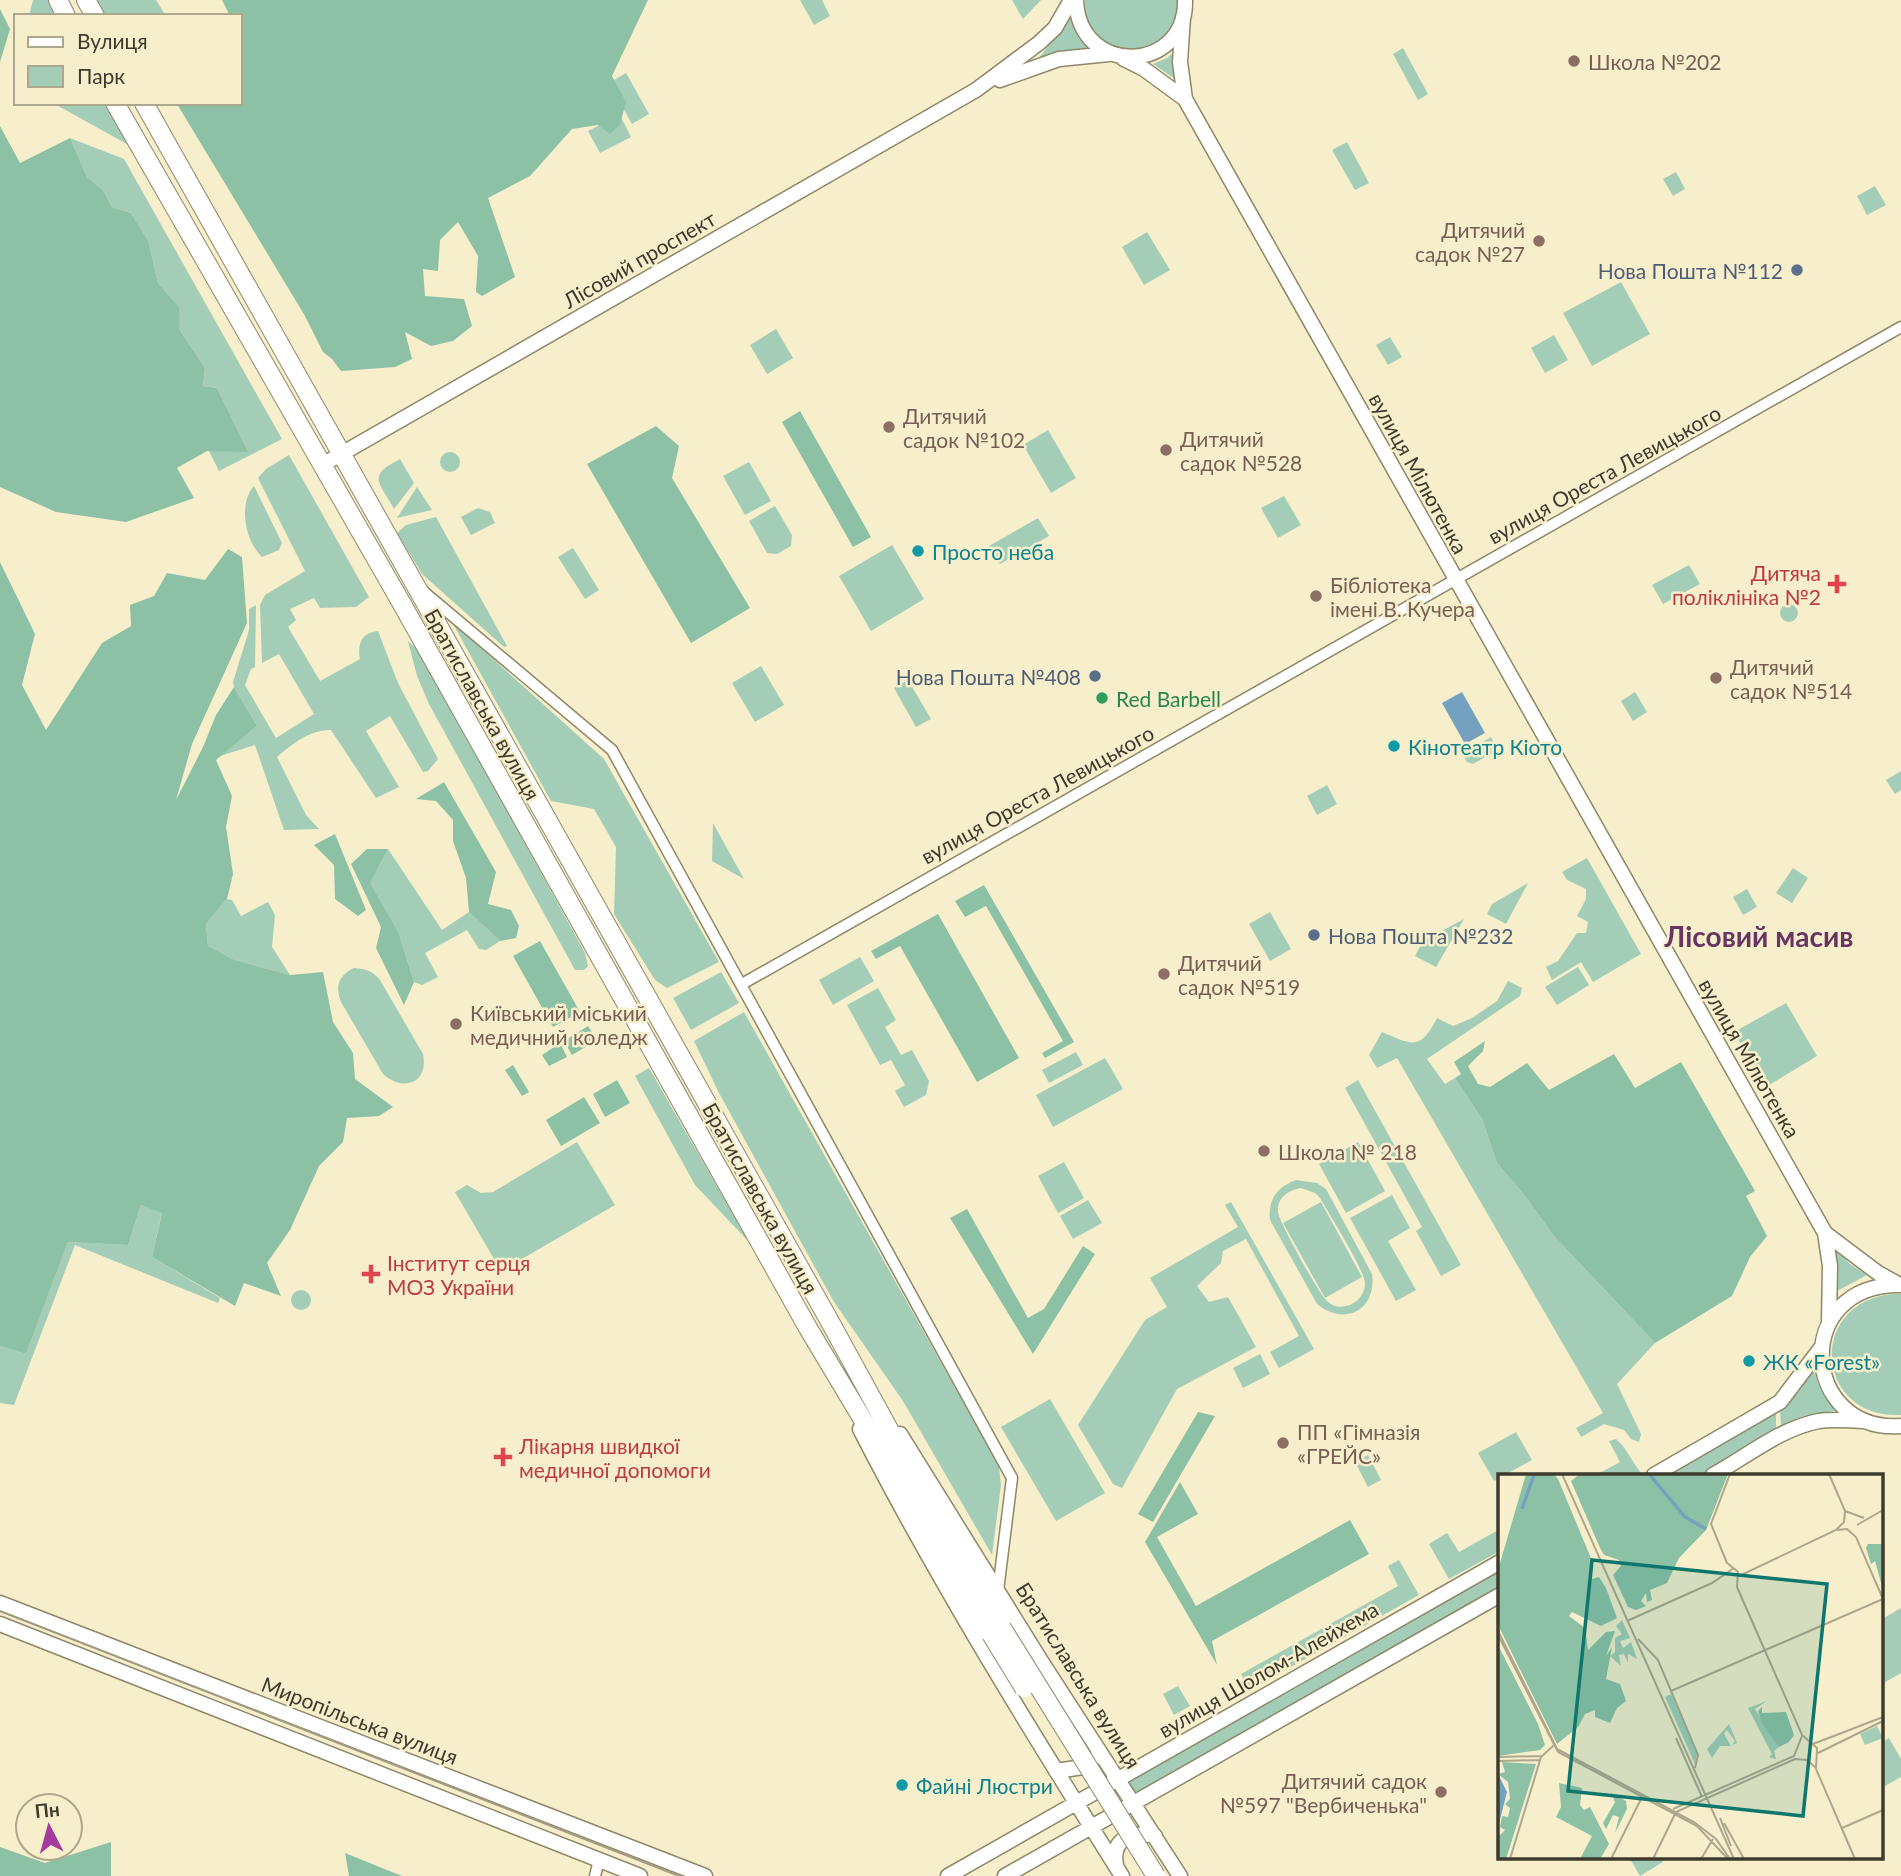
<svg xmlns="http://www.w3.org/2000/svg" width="1901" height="1876" viewBox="0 0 1901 1876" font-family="Lato,sans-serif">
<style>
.green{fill:#a3cdb7;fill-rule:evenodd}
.forest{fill:#8dc1a6}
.water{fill:#75a1c0}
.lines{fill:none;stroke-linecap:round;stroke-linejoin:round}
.minor-casing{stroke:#8f8868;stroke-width:13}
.tertiary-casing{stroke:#8f8868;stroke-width:17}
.primary-casing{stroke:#8f8868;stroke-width:20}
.minor{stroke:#fff;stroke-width:10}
.tertiary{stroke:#fff;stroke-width:14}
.primary{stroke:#fff;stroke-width:18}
.tram{stroke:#a19b83;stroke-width:2}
.primary-bridge-casing{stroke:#8f8868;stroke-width:20;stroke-linecap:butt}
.primary-bridge{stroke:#fff;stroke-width:18}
.education-dot{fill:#8d6e63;stroke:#f7efcc;stroke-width:2.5}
.service-dot{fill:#5c6f8a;stroke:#f7efcc;stroke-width:2.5}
.culture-dot{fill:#0f9aa8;stroke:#f7efcc;stroke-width:2.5}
.health-dot{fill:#e0444e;stroke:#f7efcc;stroke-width:2.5}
.leisure-dot{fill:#2e9e5b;stroke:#f7efcc;stroke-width:2.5}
.labels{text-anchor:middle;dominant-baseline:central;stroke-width:5;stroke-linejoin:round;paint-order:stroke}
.education-label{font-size:21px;fill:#785e54;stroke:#f7efcc;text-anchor:start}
.street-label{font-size:21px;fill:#3e3b2e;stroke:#f7efcc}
.service-label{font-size:21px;fill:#4e5e75;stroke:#f7efcc;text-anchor:end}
.culture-label{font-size:21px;fill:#0d838f;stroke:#f7efcc;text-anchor:start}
.health-label{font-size:21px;fill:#be3a42;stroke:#f7efcc;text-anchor:start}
.leisure-label{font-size:21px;fill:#27864d;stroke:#f7efcc;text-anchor:start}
.district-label{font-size:28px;font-weight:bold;fill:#683463;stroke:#f7efcc}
.inset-river{fill:none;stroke:#75a1c0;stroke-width:3.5}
.inset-road{fill:none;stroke:#ada78d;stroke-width:2}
.view{fill:#0f766e;fill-opacity:0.15;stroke:#0f766e;stroke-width:3.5}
.inset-edge{fill:none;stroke:#3e3b2e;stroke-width:3.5}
</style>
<rect width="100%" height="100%" fill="#f7efcc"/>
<!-- green -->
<path class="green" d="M33,0H50L59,16H29Z
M95,0H156L166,16H104Z
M800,0H822L830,16L814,25Z
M1012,0H1041L1023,19Z
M1085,0H1178C1181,66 1082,67 1085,0Z
M1070,18L1078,37L1090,48L1068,50L1038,59Z
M1403,48L1428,94L1418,100L1393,54Z
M1177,49L1179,77L1175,79L1153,64L1167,58Z
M626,73L649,114L632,124L609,83Z
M53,103H108L134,148Z
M620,115L631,137L600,153L588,131Z
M70,138L124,159L282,439L219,471L209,451H247L217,388L203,386L205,368L179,329V307L158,283L148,240L131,213L112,207L103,190L87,177Z
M1347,142L1369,183L1355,190L1332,150Z
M1676,172L1685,189L1673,196L1663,179Z
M1875,186L1886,205L1867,215L1857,196Z
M1147,232L1170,270L1144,285L1122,247Z
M1621,282L1650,334L1592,366L1563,313Z
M776,329L793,358L767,374L750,345Z
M1554,335L1568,360L1545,373L1531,348Z
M1390,337L1402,357L1388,365L1376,345Z
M1048,430L1076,478L1051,493L1023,445Z
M440 462a10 10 0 1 1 20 0a10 10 0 1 1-20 0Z
M289,455L369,597L356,607L320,608L314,598L290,609L296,620L288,627L320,681L360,659C357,644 362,632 378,631L398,683L438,759L428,771L423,772L390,716L366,731L399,787L376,798L331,730C311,729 292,744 277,757L306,815L319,829L284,830L255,745L220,756L257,726L234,687L233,682L249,630V609L256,605L255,667L251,669L245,685L276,738L314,714L279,654L262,663L260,605L265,595L305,571L258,478L266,469Z
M400,459L414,483L394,509C378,480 367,476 400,459Z
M749,462L771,501L745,515L723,476Z
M254,486L282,543L279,550L262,557C245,541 238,504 254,486Z
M417,487L432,510L397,518Z
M1284,496L1301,525L1278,538L1261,508Z
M775,506L792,535L791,546L777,554L767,553L749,521Z
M478,508L490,512L495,523L471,535L461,517Z
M436,517L507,646L504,647L422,574L397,533L406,525Z
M1038,518L1049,536L1000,564L989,546Z
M892,545L924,599L871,631L839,576Z
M573,548L599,590L585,599L558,557Z
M1689,565L1700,584L1663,604L1652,585Z
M1780 613a9 9 0 1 1 18 0a9 9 0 1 1-18 0Z
M452,622L604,759L719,962L667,988L655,980L614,914L616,847L594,809L551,801Z
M408,641L421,653L585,953L588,966L584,970H575L429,704L417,676Z
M761,666L784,705L755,722L732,683Z
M908,680L931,719L916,727L894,688Z
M1635,692L1647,712L1633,721L1621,701Z
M1491,737L1498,750L1473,764L1467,762L1462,754Z
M1901,771V790L1895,794L1886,780Z
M1327,785L1337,804L1317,815L1307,796Z
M713,823L744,879L712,861Z
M388,849L442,930L469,912L500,941L486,950L479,949L467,930L425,953L438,977L422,985L414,982L399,934L363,879L377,870Z
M1587,858L1641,954L1593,982L1581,962L1552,980L1546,967L1558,961L1577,933H1586L1588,922L1577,916L1586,899V889L1567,880L1562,872Z
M1793,868L1808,878L1792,903L1776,893Z
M1528,883L1506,924L1487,914L1492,904Z
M1747,889L1757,907L1743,915L1733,897Z
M227,899L232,900L241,916L268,902L275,915L272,947L290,975L235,960L208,946L206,924Z
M1270,912L1291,949L1270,961L1249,924Z
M1464,919L1436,967L1415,956L1423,941Z
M860,957L874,981L833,1005L819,980Z
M1578,967L1589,985L1557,1005L1545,987Z
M354,968C366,969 373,971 380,980L423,1054C429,1084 403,1092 383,1074L341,1002C335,986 338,976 354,968Z
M721,972L739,1003L691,1030L673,998Z
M1508,981L1522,988L1520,996L1427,1059L1445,1084L1455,1078L1482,1119L1497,1163L1526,1197L1553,1235L1655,1343L1617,1384L1641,1434L1639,1442L1631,1439L1624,1430L1604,1424L1581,1437L1576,1428L1603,1413L1397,1058L1377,1068L1369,1055L1382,1032C1413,1045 1420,1051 1437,1018L1453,1026L1472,1018L1497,1001Z
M878,988L896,1020L885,1027L901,1055L912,1050L929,1081L926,1095L904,1107L895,1091L905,1085L891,1060L880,1065L847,1005Z
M1786,1003L1817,1056L1766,1087L1734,1032Z
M744,1012L999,1466L1001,1485L992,1555L903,1401L834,1302L719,1093L694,1041Z
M1076,1052L1083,1065L1049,1083L1042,1070Z
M1105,1058L1123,1089L1053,1127L1036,1095Z
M649,1068L749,1242L695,1185L635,1076Z
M1358,1080L1461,1265L1441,1276L1416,1231L1422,1227L1345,1088Z
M577,1142L615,1205L501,1271L455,1192L467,1185L481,1193L493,1192Z
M1358,1142L1385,1191L1346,1213L1319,1164Z
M1064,1162L1084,1198L1058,1213L1038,1176Z
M1296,1180L1317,1183L1326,1189L1372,1274C1377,1310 1345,1327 1317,1304L1270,1220C1268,1199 1277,1187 1296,1180ZM1301,1188L1315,1193L1320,1198C1329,1214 1364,1269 1365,1283C1365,1294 1357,1304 1346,1306C1339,1308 1332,1306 1327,1301C1319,1294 1279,1222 1278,1212C1277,1198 1288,1190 1301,1188Z
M1392,1195L1410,1228L1388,1241L1416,1290L1396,1301L1350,1218Z
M1088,1200L1102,1223L1073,1239L1060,1216Z
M1231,1202L1314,1349L1279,1368L1270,1352L1299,1336L1246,1239L1223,1251L1221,1263L1197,1286L1209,1302L1228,1297L1256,1347L1177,1389L1122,1488L1113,1484L1078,1425L1145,1320L1167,1307L1150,1278L1238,1227L1225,1205Z
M1321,1202L1362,1277L1325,1298L1283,1223Z
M141,1205L162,1212L152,1257L220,1298L218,1303L75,1245L14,1405L0,1403V1346L26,1354L68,1242L128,1245Z
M1832,1245L1850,1264L1867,1275L1837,1291Z
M291 1300a10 10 0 1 1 20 0a10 10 0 1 1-20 0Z
M1892,1294H1901V1415C1815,1419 1806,1303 1892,1294Z
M1260,1354L1270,1374L1243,1388L1233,1368Z
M1814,1368L1818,1384L1835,1411L1803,1416L1781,1426L1780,1409L1800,1390Z
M1050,1399L1105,1493L1056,1521L1001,1427Z
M1776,1411V1428L1701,1475H1655Z
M1516,1432L1532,1460L1505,1475H1500V1478L1494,1481L1478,1453Z
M1616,1439L1623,1446L1640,1472L1634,1475H1596L1620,1462L1609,1441Z
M1368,1455L1381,1480L1368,1487L1355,1462Z
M1500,1529V1551L1449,1579L1429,1544L1447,1533L1459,1552Z
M1399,1560L1419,1595L1250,1690L1241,1674L1398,1586L1388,1566Z
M1500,1562V1595L1133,1803L1118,1780Z
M1901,1608V1673L1882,1684V1619Z
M1178,1686L1190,1706L1174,1715L1163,1694Z
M1889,1738L1901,1759V1777L1885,1786L1882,1778V1742Z
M1629,1857H1660L1663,1862L1640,1876Z"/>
<!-- forest -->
<path class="forest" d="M222,0H648L612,76L626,102L620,125L610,134L598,125L572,129L530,176L488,198L515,277L482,296L476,292L478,256L458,222L440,240L438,271L423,269L425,296L464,299L472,326L453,341L431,346L405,332L412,359L395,367L341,371L332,359L323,352L305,316L177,104L240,103V16H230Z
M0,9L10,29L0,62Z
M0,126L20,163L70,138L87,177L103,190L112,207L131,213L148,240L158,283L179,307V329L205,368L203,386L217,388L248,452L207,451L177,468L194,498L126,522L56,512L0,487Z
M800,411L871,537L853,547L782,422Z
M656,426L679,446L672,478L750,608L691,643L587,464Z
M228,549L242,557L247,623L192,744L176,800L203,747L216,715L234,687L257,726L216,760L232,796L226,827L233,874L227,899L206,924L208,946L235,960L290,975L323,972L333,1022L353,1053L355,1079L393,1107L379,1116L347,1118L343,1142L319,1166L290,1230L267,1263L281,1296L244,1283L235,1306L152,1257L162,1213L141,1205L128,1245L68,1242L26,1354L0,1346V562L35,634L22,685L46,730L102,643L131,626L130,605L154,596L167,573L205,580Z
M444,782L496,872L488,904L511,910L519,926L516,938L500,941L469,912L466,878L453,841V820L436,801L416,799Z
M335,834L366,910L358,916L335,899L334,865L314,845Z
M367,849H388L370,883L399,934L414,982L404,1005L376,948L381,927L351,864Z
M984,885L1074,1042L1045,1058L1042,1053L1063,1041L986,906L965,917L955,901Z
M938,914L1019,1058L977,1082L900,946L876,959L871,951Z
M540,941L580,1012L553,1027L513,956Z
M588,1026L597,1040L572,1055L564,1041Z
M1485,1041L1483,1051L1468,1066L1478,1084L1490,1087L1527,1063L1549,1090L1614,1054L1635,1088L1681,1062L1755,1191L1746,1196L1767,1236L1750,1257L1732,1296L1655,1343L1553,1235L1526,1197L1497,1163L1482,1119L1455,1078L1461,1074L1454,1062Z
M560,1043L567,1057L549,1066L542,1055Z
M513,1065L529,1092L522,1096L505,1070Z
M617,1080L630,1103L605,1117L593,1094Z
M584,1097L600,1123L561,1146L546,1120Z
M967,1209L1028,1318L1044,1309L1083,1246L1095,1254L1033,1354L950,1218Z
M1198,1412L1215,1416L1153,1522L1138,1514Z
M1180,1482L1198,1514L1157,1537L1196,1606L1350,1520L1369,1554L1212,1641L1217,1665L1145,1542Z
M111,1842V1876H0V1847L45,1863Z
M345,1853L402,1876H349Z"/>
<!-- water -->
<path class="water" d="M1462,692L1485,733L1465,744L1442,703Z"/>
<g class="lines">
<!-- minor casing -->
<g class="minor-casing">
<path id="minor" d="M424,592L612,750L1012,1478L998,1591
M742,984L1901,327
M595,1876L599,1860"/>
</g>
<!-- tertiary casing -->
<g class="tertiary-casing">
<path id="tertiary" d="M1076,0C1079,78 1187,73 1185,0
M1183,17L1180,62L1185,99L1825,1233L1830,1266L1829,1322
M1124,59L1144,69L1185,99
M1000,80L1059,59L1109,54
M322,465L976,90L1039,43L1055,28L1071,0
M1825,1233L1878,1273L1898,1284
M1901,1285C1791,1283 1800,1433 1901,1426
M860,1429C939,1583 1030,1730 1122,1876
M900,1434L1041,1661L1180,1876
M1654,1475L1780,1402L1821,1348
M1713,1475C1746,1457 1781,1428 1819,1421C1833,1419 1848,1420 1862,1421
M0,1603L705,1876
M0,1624L640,1876
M1056,1771L1083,1767L1093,1759
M1116,1865C1111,1838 1132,1831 1155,1836
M948,1876L1500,1562
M1005,1876L1500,1595"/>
</g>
<!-- primary casing -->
<g class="primary-casing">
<path id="primary" d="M58,0L66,16
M86,0L95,16
M115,103L402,604L808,1328L991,1634
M144,103L829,1320L960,1559L1002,1628"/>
</g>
<!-- minor -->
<use href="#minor" class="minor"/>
<!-- tertiary -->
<use href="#tertiary" class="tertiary"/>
<!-- primary -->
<use href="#primary" class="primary"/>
<!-- tram -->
<path class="tram" d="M0,1611L679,1876"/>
<!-- primary-bridge casing -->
<g class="primary-bridge-casing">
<path id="primary-bridge" d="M1002,1628L1156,1876
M991,1634L1024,1688"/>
</g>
<!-- primary-bridge -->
<use href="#primary-bridge" class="primary-bridge"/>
</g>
<!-- markers -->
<g class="education-dot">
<circle cx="1574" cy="61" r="7"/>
<circle cx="1539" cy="241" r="7"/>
<circle cx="889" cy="427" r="7"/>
<circle cx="1166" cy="450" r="7"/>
<circle cx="1316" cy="596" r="7"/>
<circle cx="1716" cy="678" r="7"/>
<circle cx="1164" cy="974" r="7"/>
<circle cx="456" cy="1024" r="7"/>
<circle cx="1264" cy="1151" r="7"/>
<circle cx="1283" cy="1443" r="7"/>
<circle cx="1441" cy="1792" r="7"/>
</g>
<g class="service-dot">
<circle cx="1797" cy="270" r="7"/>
<circle cx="1095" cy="676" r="7"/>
<circle cx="1314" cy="935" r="7"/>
</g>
<g class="culture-dot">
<circle cx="918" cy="551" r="7"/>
<circle cx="1394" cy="746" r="7"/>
<circle cx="1749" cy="1361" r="7"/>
<circle cx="902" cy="1785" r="7"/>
</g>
<g class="health-dot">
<path d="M1833.5 573.5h7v7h7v7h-7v7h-7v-7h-7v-7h7z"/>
<path d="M367.5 1263.5h7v7h7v7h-7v7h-7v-7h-7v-7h7z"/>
<path d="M499.5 1446.5h7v7h7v7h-7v7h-7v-7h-7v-7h7z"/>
</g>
<circle class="leisure-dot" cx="1102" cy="698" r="7"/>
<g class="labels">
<!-- education labels -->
<g class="education-label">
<text x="1588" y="61">Школа №202</text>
<text x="1525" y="229" text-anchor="end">Дитячий<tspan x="1525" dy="24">садок №27</tspan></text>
<text x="903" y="415">Дитячий<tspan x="903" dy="24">садок №102</tspan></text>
<text x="1180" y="438">Дитячий<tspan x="1180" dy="24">садок №528</tspan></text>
<text x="1330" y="584">Бібліотека<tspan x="1330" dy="24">імені В. Кучера</tspan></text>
<text x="1730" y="666">Дитячий<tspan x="1730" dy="24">садок №514</tspan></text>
<text x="1178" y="962">Дитячий<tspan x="1178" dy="24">садок №519</tspan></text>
<text x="470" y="1012">Київський міський<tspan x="470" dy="24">медичний коледж</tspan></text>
<text x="1278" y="1151">Школа № 218</text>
<text x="1297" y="1431">ПП «Гімназія<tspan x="1297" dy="24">«ГРЕЙС»</tspan></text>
<text x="1427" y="1780" text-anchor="end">Дитячий садок<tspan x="1427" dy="24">№597 "Вербиченька"</tspan></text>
</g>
<!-- street labels -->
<g class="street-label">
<text transform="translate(639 259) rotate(-30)">Лісовий проспект</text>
<text transform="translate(1419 473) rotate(61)">вулиця Мілютенка</text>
<text transform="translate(1604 474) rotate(-29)">вулиця Ореста Левицького</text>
<text transform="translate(483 704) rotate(61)">Братиславська вулиця</text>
<text transform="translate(1037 794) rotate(-29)">вулиця Ореста Левицького</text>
<text transform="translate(1750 1058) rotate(60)">вулиця Мілютенка</text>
<text transform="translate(761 1198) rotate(61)">Братиславська вулиця</text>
<text transform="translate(1268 1669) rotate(-30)">вулиця Шолом-Алейхема</text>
<text transform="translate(1079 1675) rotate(58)">Братиславська вулиця</text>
<text transform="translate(360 1720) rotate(21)">Миропільська вулиця</text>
</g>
<!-- service labels -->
<g class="service-label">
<text x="1783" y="270">Нова Пошта №112</text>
<text x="1081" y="676">Нова Пошта №408</text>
<text x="1328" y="935" text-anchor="start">Нова Пошта №232</text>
</g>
<!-- culture labels -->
<g class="culture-label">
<text x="932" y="551">Просто неба</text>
<text x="1408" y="746">Кінотеатр Кіото</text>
<text x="1763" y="1361">ЖК «Forest»</text>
<text x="916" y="1785">Файні Люстри</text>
</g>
<!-- health labels -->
<g class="health-label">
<text x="1821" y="572" text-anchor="end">Дитяча<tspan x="1821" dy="24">поліклініка №2</tspan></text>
<text x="387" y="1262">Інститут серця<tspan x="387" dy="24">МОЗ України</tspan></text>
<text x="519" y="1445">Лікарня швидкої<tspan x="519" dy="24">медичної допомоги</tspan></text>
</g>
<!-- leisure labels -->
<g class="leisure-label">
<text x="1116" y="698">Red Barbell</text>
</g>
<!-- district labels -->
<g class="district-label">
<text x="1759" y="936">Лісовий масив</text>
</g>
</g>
<!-- overview -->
<g transform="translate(1498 1474)">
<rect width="385" height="385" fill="#f7efcc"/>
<path d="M124,146L132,164L122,167L125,174L133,168L139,185L130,180V189L126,180L121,181L123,192L112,182L117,178V164L124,160L118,152ZM173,220L199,279L197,290L167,223ZM269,227L257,235L281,273L276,277L278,285L271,283L274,280L250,234ZM231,250L239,269L234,271L237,267L229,256L226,260L233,272H222L214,284L209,275ZM379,252L385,264L367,271L362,260Z" fill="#a3cdb7"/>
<path d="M28,0H56L60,5L95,89L94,105L101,103L108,114L119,144L103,152L74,138L71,142L87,154L90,176L108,158L117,157L108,182L114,173L108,205L122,210L128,227L119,234L112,249L97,243V236L87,240L80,253L59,270L0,151V96ZM82,0H230L208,56L181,84L169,109L152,116L154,126L149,128L148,119L143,127L148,132L138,136L130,133L115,101L123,92L121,86L106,81L102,74L73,7ZM370,70H385V116L377,87L373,90L368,74ZM0,171L40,250L47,271L42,276L0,282ZM264,233V239L288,238L296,261L291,268L281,273L278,269L264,249L260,237ZM4,288L38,290L8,385H0V363L7,356L2,353L4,342L10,343L12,334L7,330L12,325L10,308L0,300L7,298ZM61,309L84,314L82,331L86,336L92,333L111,370L102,385H82L94,362L58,343L63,333ZM113,319L128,327L129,335L117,359L121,343L115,341L108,355L105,349L117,328Z" fill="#8dc1a6"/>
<path d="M0,300L9,318L0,353Z" fill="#75a1c0"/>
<path class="inset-river" d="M151,0L187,43L208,55M24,35L36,1"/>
<path class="inset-road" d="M64,0L236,385M331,0L347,37L366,44M359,51L385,36M339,56L349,55L358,63L385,125M228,88L240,98L239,113L304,261L319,274L318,295L357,385M229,89L213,50L232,0M241,102L338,56L346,48L347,37M129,147L214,109L236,94M0,157L59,275L196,348L218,365L232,385M0,161L60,278L199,352L230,385M140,165L160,186L200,281L197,294M173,217L385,125M178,264L204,323M315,270L385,243M320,279L385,247M0,283L44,282M0,287L42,286M175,335L296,282L304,262M222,344L233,372M226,349L246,385M344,354L385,336M12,385L43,283L56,271M113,385L144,323M155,385L178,338L297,285L309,286L318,294M203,385L215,365"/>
<path class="view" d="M94,86L329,110L305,342L70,317Z"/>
<rect width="385" height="385" class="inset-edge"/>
</g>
<!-- legend -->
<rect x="14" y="14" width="228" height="91" fill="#f7efcc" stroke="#ada78d" stroke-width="2"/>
<rect x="28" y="37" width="35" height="10" fill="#ffffff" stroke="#ada78d" stroke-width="2"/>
<text x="77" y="49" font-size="21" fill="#3e3b2e">Вулиця</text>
<rect x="28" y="66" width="35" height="21" fill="#a3cdb7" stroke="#ada78d" stroke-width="2"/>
<text x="77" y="84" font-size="21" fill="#3e3b2e">Парк</text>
<!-- north arrow -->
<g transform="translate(49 1827) rotate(354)"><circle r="33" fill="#f7efcc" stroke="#ada78d" stroke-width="2"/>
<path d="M0-5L12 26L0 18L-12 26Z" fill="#a53b9c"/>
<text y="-10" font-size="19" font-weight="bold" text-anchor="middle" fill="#3e3b2e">Пн</text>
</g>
</svg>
